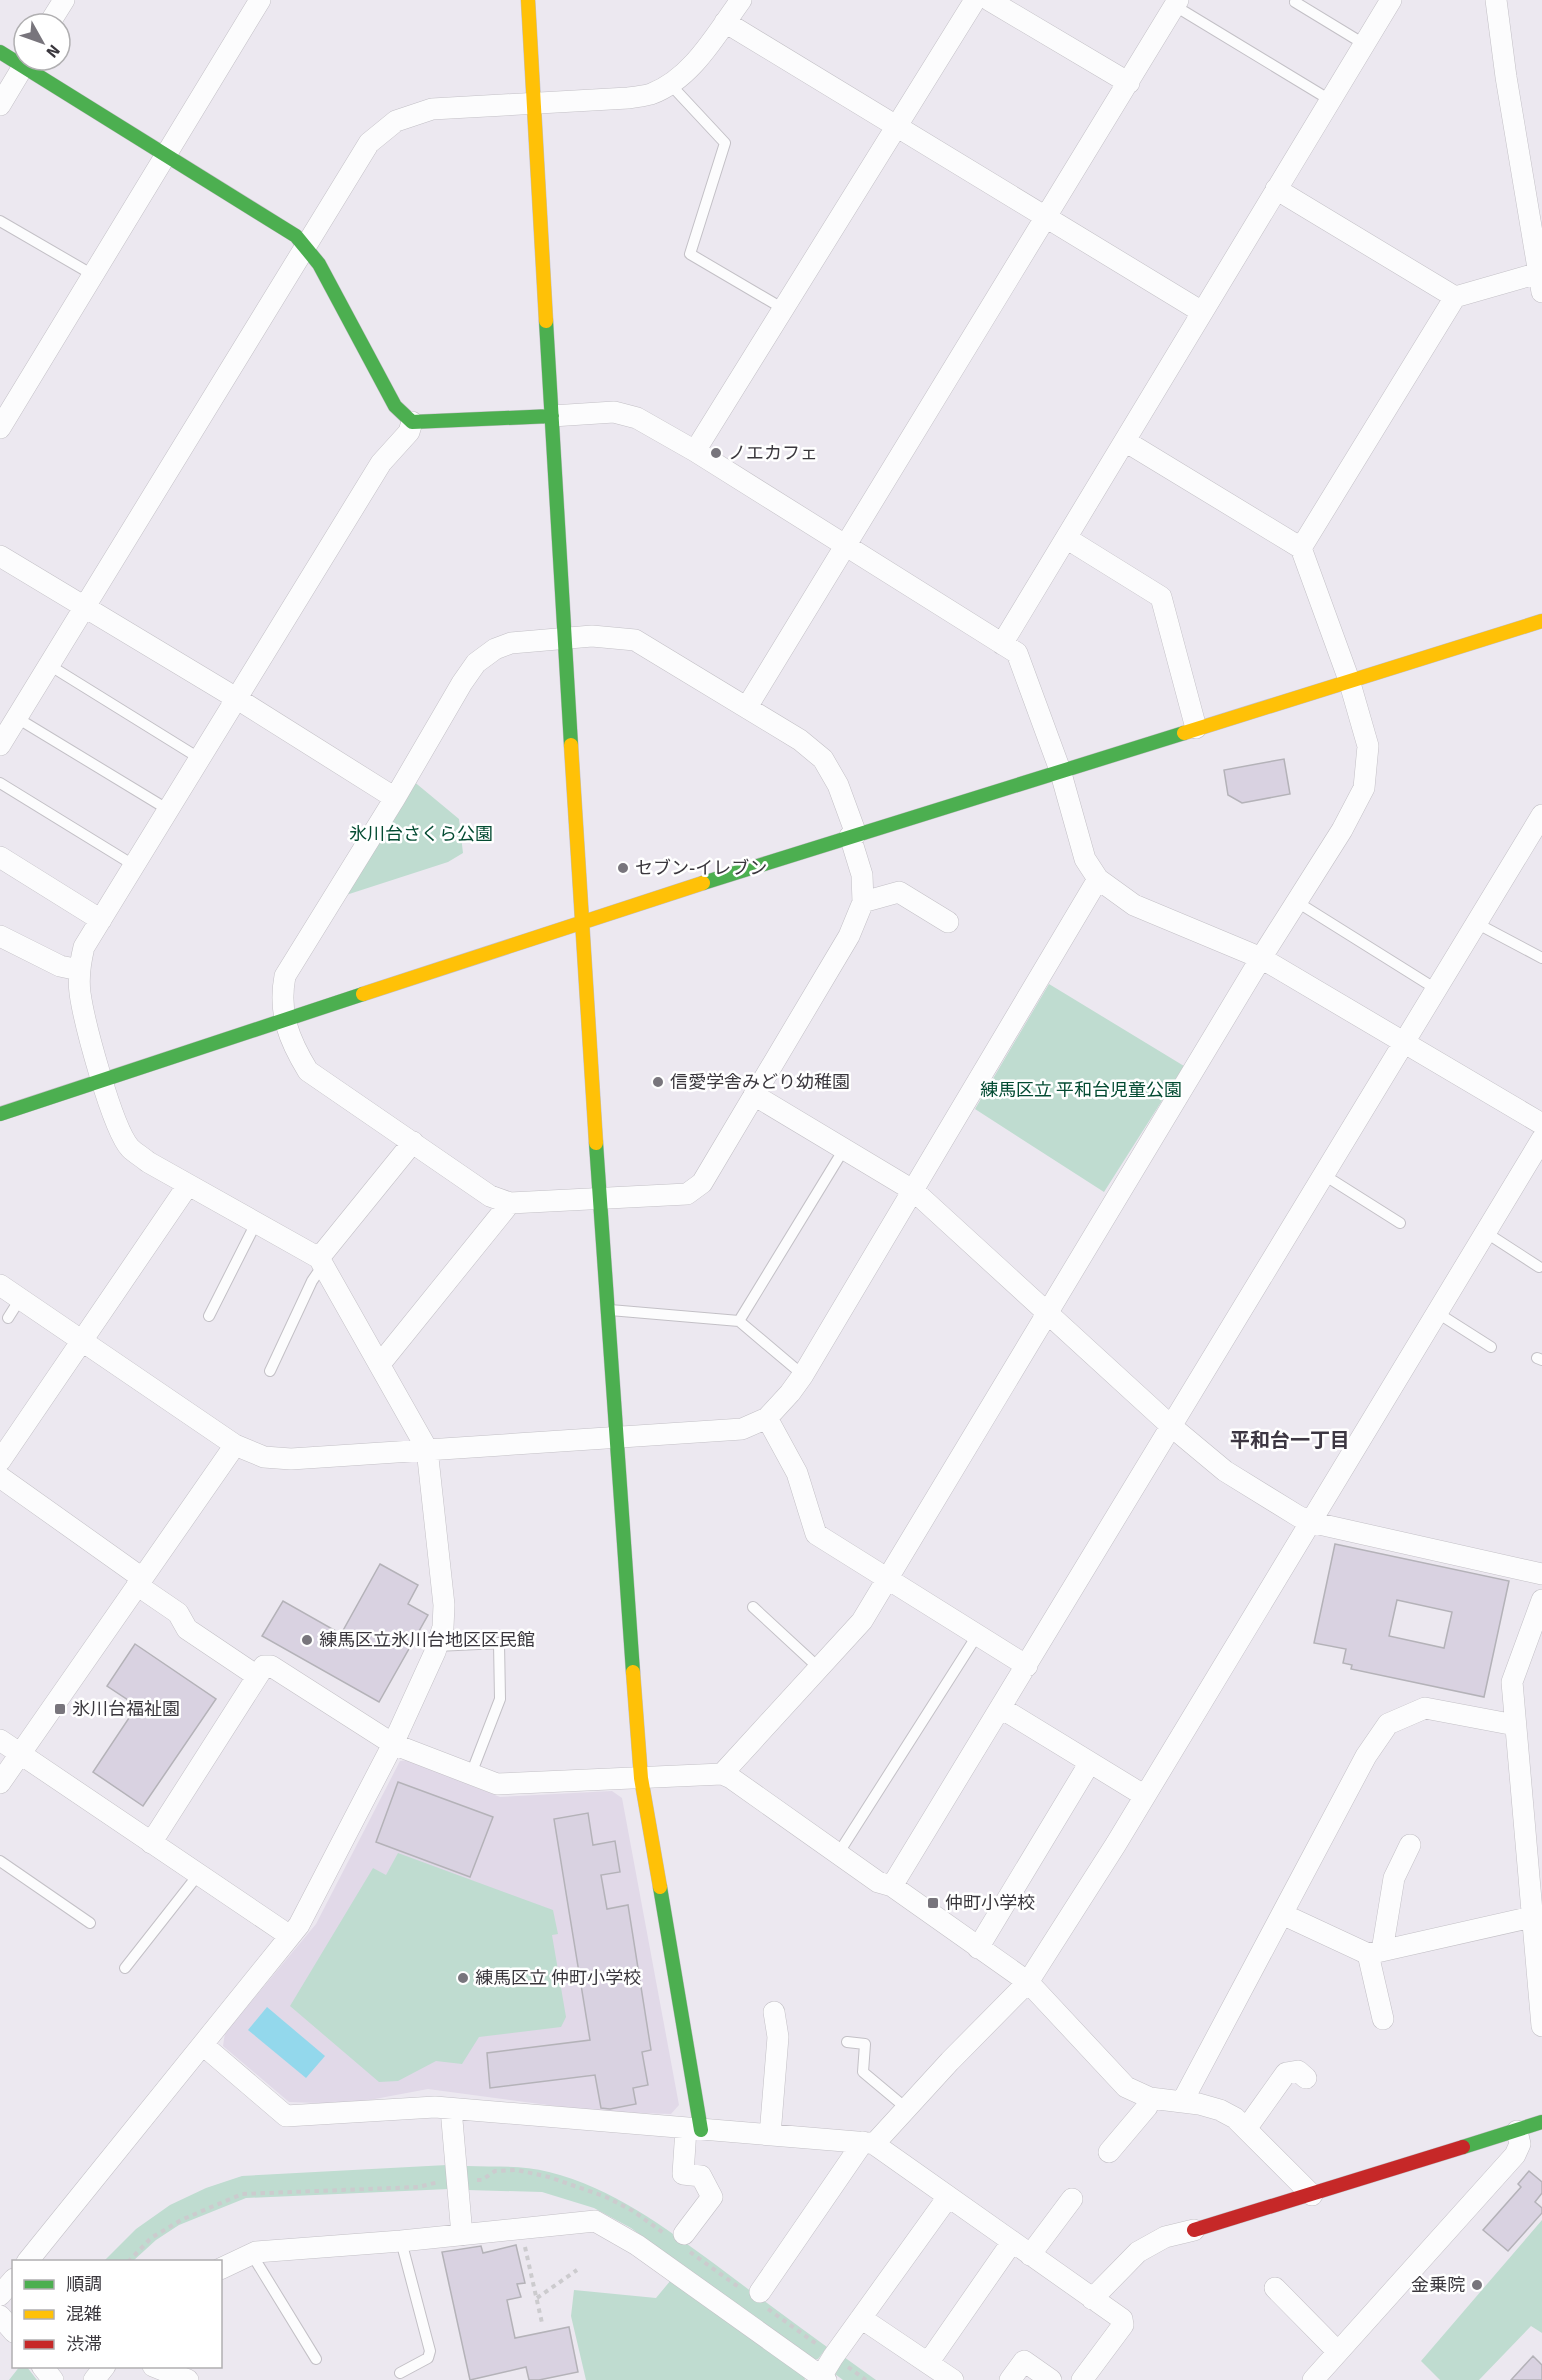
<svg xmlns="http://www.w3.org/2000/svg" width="1542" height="2380" viewBox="0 0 1542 2380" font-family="Signika,'Noto Sans JP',sans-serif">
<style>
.built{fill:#e1d9e8}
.green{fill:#bfdcd0}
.water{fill:#93d8ec}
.building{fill:#d9d2e1;stroke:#b4b2b8;stroke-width:1.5;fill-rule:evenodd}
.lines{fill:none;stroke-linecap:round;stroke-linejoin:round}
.lane-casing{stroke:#c3c0c6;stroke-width:12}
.street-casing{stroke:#c3c0c6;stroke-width:22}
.fast-casing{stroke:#c3c0c6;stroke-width:15}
.slow-casing{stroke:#c3c0c6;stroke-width:15}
.jam-casing{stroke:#c3c0c6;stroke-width:15}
.path{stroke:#cccbce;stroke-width:4;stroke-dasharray:4.5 4.5;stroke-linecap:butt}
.lane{stroke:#fcfcfd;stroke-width:10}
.street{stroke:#fcfcfd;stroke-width:21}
.fast{stroke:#4caf50;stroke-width:14}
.slow{stroke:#ffc107;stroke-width:14}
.jam{stroke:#c62828;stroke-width:14}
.poi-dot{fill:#78757c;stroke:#fff;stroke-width:2}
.labels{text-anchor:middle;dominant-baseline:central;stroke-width:5;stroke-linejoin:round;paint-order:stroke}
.poi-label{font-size:18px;fill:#3a373d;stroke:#fff;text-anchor:start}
.park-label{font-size:18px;fill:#034b32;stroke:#fff}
.neighbourhood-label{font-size:20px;font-weight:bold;fill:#3c3641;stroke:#fff}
</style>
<rect width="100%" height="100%" fill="#ece8f0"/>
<!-- built -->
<path class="built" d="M408,1760L500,1797L612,1791L622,1798L679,2105L671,2114L601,2112L428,2089L348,2104L289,2102L223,2046L225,2033L316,1924L400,1761Z"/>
<!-- green -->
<path class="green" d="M412,780L459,819L463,853L448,862L343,896Z
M1049,984L1184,1066L1104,1192L975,1109Z
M398,1853L553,1910L558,1934L552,1935L566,2017L561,2027L479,2037L462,2064L436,2061L398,2081L379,2082L290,2006L373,1868L386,1875Z
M447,2165L449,2189L246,2198L179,2225L156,2240L133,2261L103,2262L136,2229L170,2205L206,2188L242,2176Z
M467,2166C494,2167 522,2165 549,2172C613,2188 664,2227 716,2265C753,2293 790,2320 827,2347L818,2359L811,2360L631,2228L594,2208L542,2192L467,2190Z
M1542,2220V2333L1531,2326L1479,2380H1440L1421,2361Z
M671,2280L804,2374L805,2380H586L571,2316L574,2290L656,2298Z
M844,2357L876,2380H843L835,2374Z
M20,2366L27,2367L37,2380H9Z"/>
<!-- water -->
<path class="water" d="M267,2007L325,2056L306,2078L248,2030Z"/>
<!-- building -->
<path class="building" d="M1284,759L1290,794L1242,803L1228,795L1224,770Z
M1335,1544L1509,1581L1484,1697L1351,1669L1352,1665L1343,1663L1346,1649L1314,1643ZM1397,1600L1452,1612L1444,1648L1389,1636Z
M380,1564L418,1585L408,1604L428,1615L379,1702L262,1636L283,1601L341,1634Z
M135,1644L216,1699L143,1806L93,1772L137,1706L107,1686Z
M398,1782L493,1817L470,1877L376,1842Z
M588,1813L593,1845L615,1841L620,1872L601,1875L607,1909L628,1905L651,2050L642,2052L648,2085L633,2088L636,2104L610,2109L601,2108L595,2075L490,2088L487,2053L590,2040L554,1819Z
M1529,2171L1542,2182V2193L1535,2202L1542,2208V2213L1508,2251L1483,2230L1521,2187L1518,2184Z
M516,2245L525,2283L517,2284L521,2297L507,2300L515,2338L569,2327L578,2372L539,2380H529L526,2367L470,2380L442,2252L481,2246L483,2253Z
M1533,2356L1542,2365V2380H1511Z"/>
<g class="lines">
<!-- lane casing -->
<g class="lane-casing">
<path id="lane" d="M1296,0L1295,2L1364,44
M1175,6L1330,100
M670,84L725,143L690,254L782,308
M0,221L93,275
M49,665L199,758
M17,718L167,809
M0,783L135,866
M1297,902L1436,989
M1476,923L1542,958
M1324,1175L1400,1223
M1485,1232L1539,1267
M610,1310L739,1321L803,1375
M1436,1312L1491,1347
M209,1316L256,1223
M8,1318L20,1299
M739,1321L844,1149
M1537,1358L1542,1360
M270,1371L312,1281L323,1265
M753,1607L819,1668
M437,1646L499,1643L500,1699L471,1774
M838,1854L978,1634
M0,1861L90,1923
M125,1968L198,1875
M847,2042L865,2044L863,2072L906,2108
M251,2253L316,2359
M400,2373L428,2358L430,2351L401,2241"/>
</g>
<!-- street casing -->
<g class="street-casing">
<path id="street" d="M989,0L1129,83
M1496,0L1506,77L1542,292
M725,22L1202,312
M49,24L64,0
M0,105L27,60
M1276,189L1455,297L1542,272
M552,416L614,412L637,418L695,451L1017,653L1060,770L1085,859L1098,879L1134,905L1261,958L1542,1124
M0,428L260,0
M1125,441L1301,548
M695,451L975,0
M1066,538L1161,597L1196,728
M0,556L236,698L395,798
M1002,644L1391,0
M747,707L1178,0
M0,745L369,143L396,121L432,109L628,98C636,97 644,96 651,94C692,79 717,33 741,0
M850,836L862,875L863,902L849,936L702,1183L687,1194L510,1203L490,1196L308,1071C289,1040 278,1013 285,976L395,798L462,683L476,663L495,649L511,643L592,636L635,640L800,740L823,759L838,785L856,834
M0,857L101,920
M863,902L899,892L948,922
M0,936L60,966L79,970
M754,1095L914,1191L1171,1426L1225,1471L1298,1516L1310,1522L1542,1574
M319,1258L413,1142
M0,1285L235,1445L264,1457L291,1459L742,1429L767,1418L790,1393L803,1375L1098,879
M380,1364L510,1203
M767,1418L797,1473L816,1534L1027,1666
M0,1461L188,1185
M0,1477L142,1578
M137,1585L178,1613L187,1629L257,1676
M1542,1600L1512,1682L1542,2026
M1001,1708L1145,1796
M0,1740L290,1936
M722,1774L862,1621L1261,958L1342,830L1364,788L1368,746L1349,680L1301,548L1455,297
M0,1783L235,1445
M151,1843L264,1666H271L393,1744L497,1784L722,1774L731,1778L878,1882L892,1886L1028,1982L1126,2087L1150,2098L1199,2104L1220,2110L1235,2118L1312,2195
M892,1886L1542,815
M1282,1914L1368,1954L1532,1917
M978,1948L1089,1764
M1382,1951L1394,1878L1410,1845
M1368,1954L1383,2019
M203,2045L286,2116L435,2107L869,2143L874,2144L1122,2319L1123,2325L1082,2380
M1182,2102L1366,1756L1388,1724L1425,1708L1515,1725
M451,2109L462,2235
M1246,2129L1286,2073L1298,2071L1306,2078
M770,2135L778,2037L774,2012
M874,2144L950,2061L1028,1982L1116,1844L1542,1139
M1109,2152L1147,2107L1150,2098
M684,2234L712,2197L701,2176L683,2174L686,2129
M1030,2255L1072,2199
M27,2262L299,1925L393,1744L435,1652L443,1627L444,1605L427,1449L319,1258L148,1162C142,1157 135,1153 130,1148C112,1128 84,1022 80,993C78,977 80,963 84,947L381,463L409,432L412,422
M220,2269L256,2252L401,2241L595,2221L637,2245L826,2380
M1275,2288L1338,2352
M760,2292L863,2142
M0,2295L14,2279
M1092,2299L1138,2252L1165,2237L1194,2230
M0,2316L14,2332
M861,2318L953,2380
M928,2363L1012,2242
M42,2366L53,2380
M153,2366L188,2380
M94,2380L105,2366
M819,2380L833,2357L948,2197
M1010,2380L1024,2361L1051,2380
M1313,2380L1515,2155L1520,2144L1517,2131"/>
</g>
<!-- fast casing -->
<g class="fast-casing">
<path id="fast" d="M0,52L296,236L319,264L395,406L412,422L552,416
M546,321L571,745
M703,883L1184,733
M0,1114L363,994
M596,1143L633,1672
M660,1887L701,2130
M1463,2147L1542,2122"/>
</g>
<!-- slow casing -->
<g class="slow-casing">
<path id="slow" d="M528,0L546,321
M1184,733L1542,621
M571,745L596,1143
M363,994L703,883
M633,1672L641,1778L660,1887"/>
</g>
<!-- jam casing -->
<g class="jam-casing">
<path id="jam" d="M1194,2230L1463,2147"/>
</g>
<!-- path -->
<path class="path" d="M477,2180H482L495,2171L517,2170L549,2177L606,2197L633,2211L665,2234
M525,2247L542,2323
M690,2252L740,2288
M128,2262L151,2238L181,2220L242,2194L418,2187L439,2182
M537,2298L577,2270
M768,2309L818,2345
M848,2367L866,2380"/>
<!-- lane -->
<use href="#lane" class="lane"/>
<!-- street -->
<use href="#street" class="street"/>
<!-- fast -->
<use href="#fast" class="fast"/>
<!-- slow -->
<use href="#slow" class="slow"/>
<!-- jam -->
<use href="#jam" class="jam"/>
</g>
<!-- markers -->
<g class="poi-dot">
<circle cx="716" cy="453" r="6"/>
<circle cx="623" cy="868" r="6"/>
<circle cx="658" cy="1082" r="6"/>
<circle cx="307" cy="1640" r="6"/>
<rect x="54" y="1703" width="12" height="12" rx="3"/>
<rect x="927" y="1897" width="12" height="12" rx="3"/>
<circle cx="463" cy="1978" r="6"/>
<circle cx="1477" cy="2285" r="6"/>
</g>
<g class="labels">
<!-- poi labels -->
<g class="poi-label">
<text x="728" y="453">ノエカフェ</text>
<text x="635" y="868">セブン-イレブン</text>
<text x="670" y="1082">信愛学舎みどり幼稚園</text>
<text x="319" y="1640">練馬区立氷川台地区区民館</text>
<text x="72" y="1709">氷川台福祉園</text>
<text x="945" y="1903">仲町小学校</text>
<text x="475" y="1978">練馬区立 仲町小学校</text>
<text x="1465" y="2285" text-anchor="end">金乗院</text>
</g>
<!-- park labels -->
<g class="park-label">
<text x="421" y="834">氷川台さくら公園</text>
<text x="1081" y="1090">練馬区立 平和台児童公園</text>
</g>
<!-- neighbourhood labels -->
<g class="neighbourhood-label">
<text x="1290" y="1440">平和台一丁目</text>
</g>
</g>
<!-- legend -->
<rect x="12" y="2260" width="210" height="108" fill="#ffffff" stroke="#b0afb1" stroke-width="1.5"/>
<rect x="24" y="2280" width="30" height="9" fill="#4caf50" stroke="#b0afb1" stroke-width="1.5"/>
<text x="66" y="2290" font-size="18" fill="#3a373d">順調</text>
<rect x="24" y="2310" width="30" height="9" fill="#ffc107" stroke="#b0afb1" stroke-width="1.5"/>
<text x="66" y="2320" font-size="18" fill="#3a373d">混雑</text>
<rect x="24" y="2340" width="30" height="9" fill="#c62828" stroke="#b0afb1" stroke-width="1.5"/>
<text x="66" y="2350" font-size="18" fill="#3a373d">渋滞</text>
<!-- north arrow -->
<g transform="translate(42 42) rotate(130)"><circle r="28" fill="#ffffff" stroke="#b0afb1" stroke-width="1.5"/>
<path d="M0-4.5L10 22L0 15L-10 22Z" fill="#78757c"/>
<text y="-9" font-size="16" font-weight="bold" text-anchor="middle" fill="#3a373d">N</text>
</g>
</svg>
